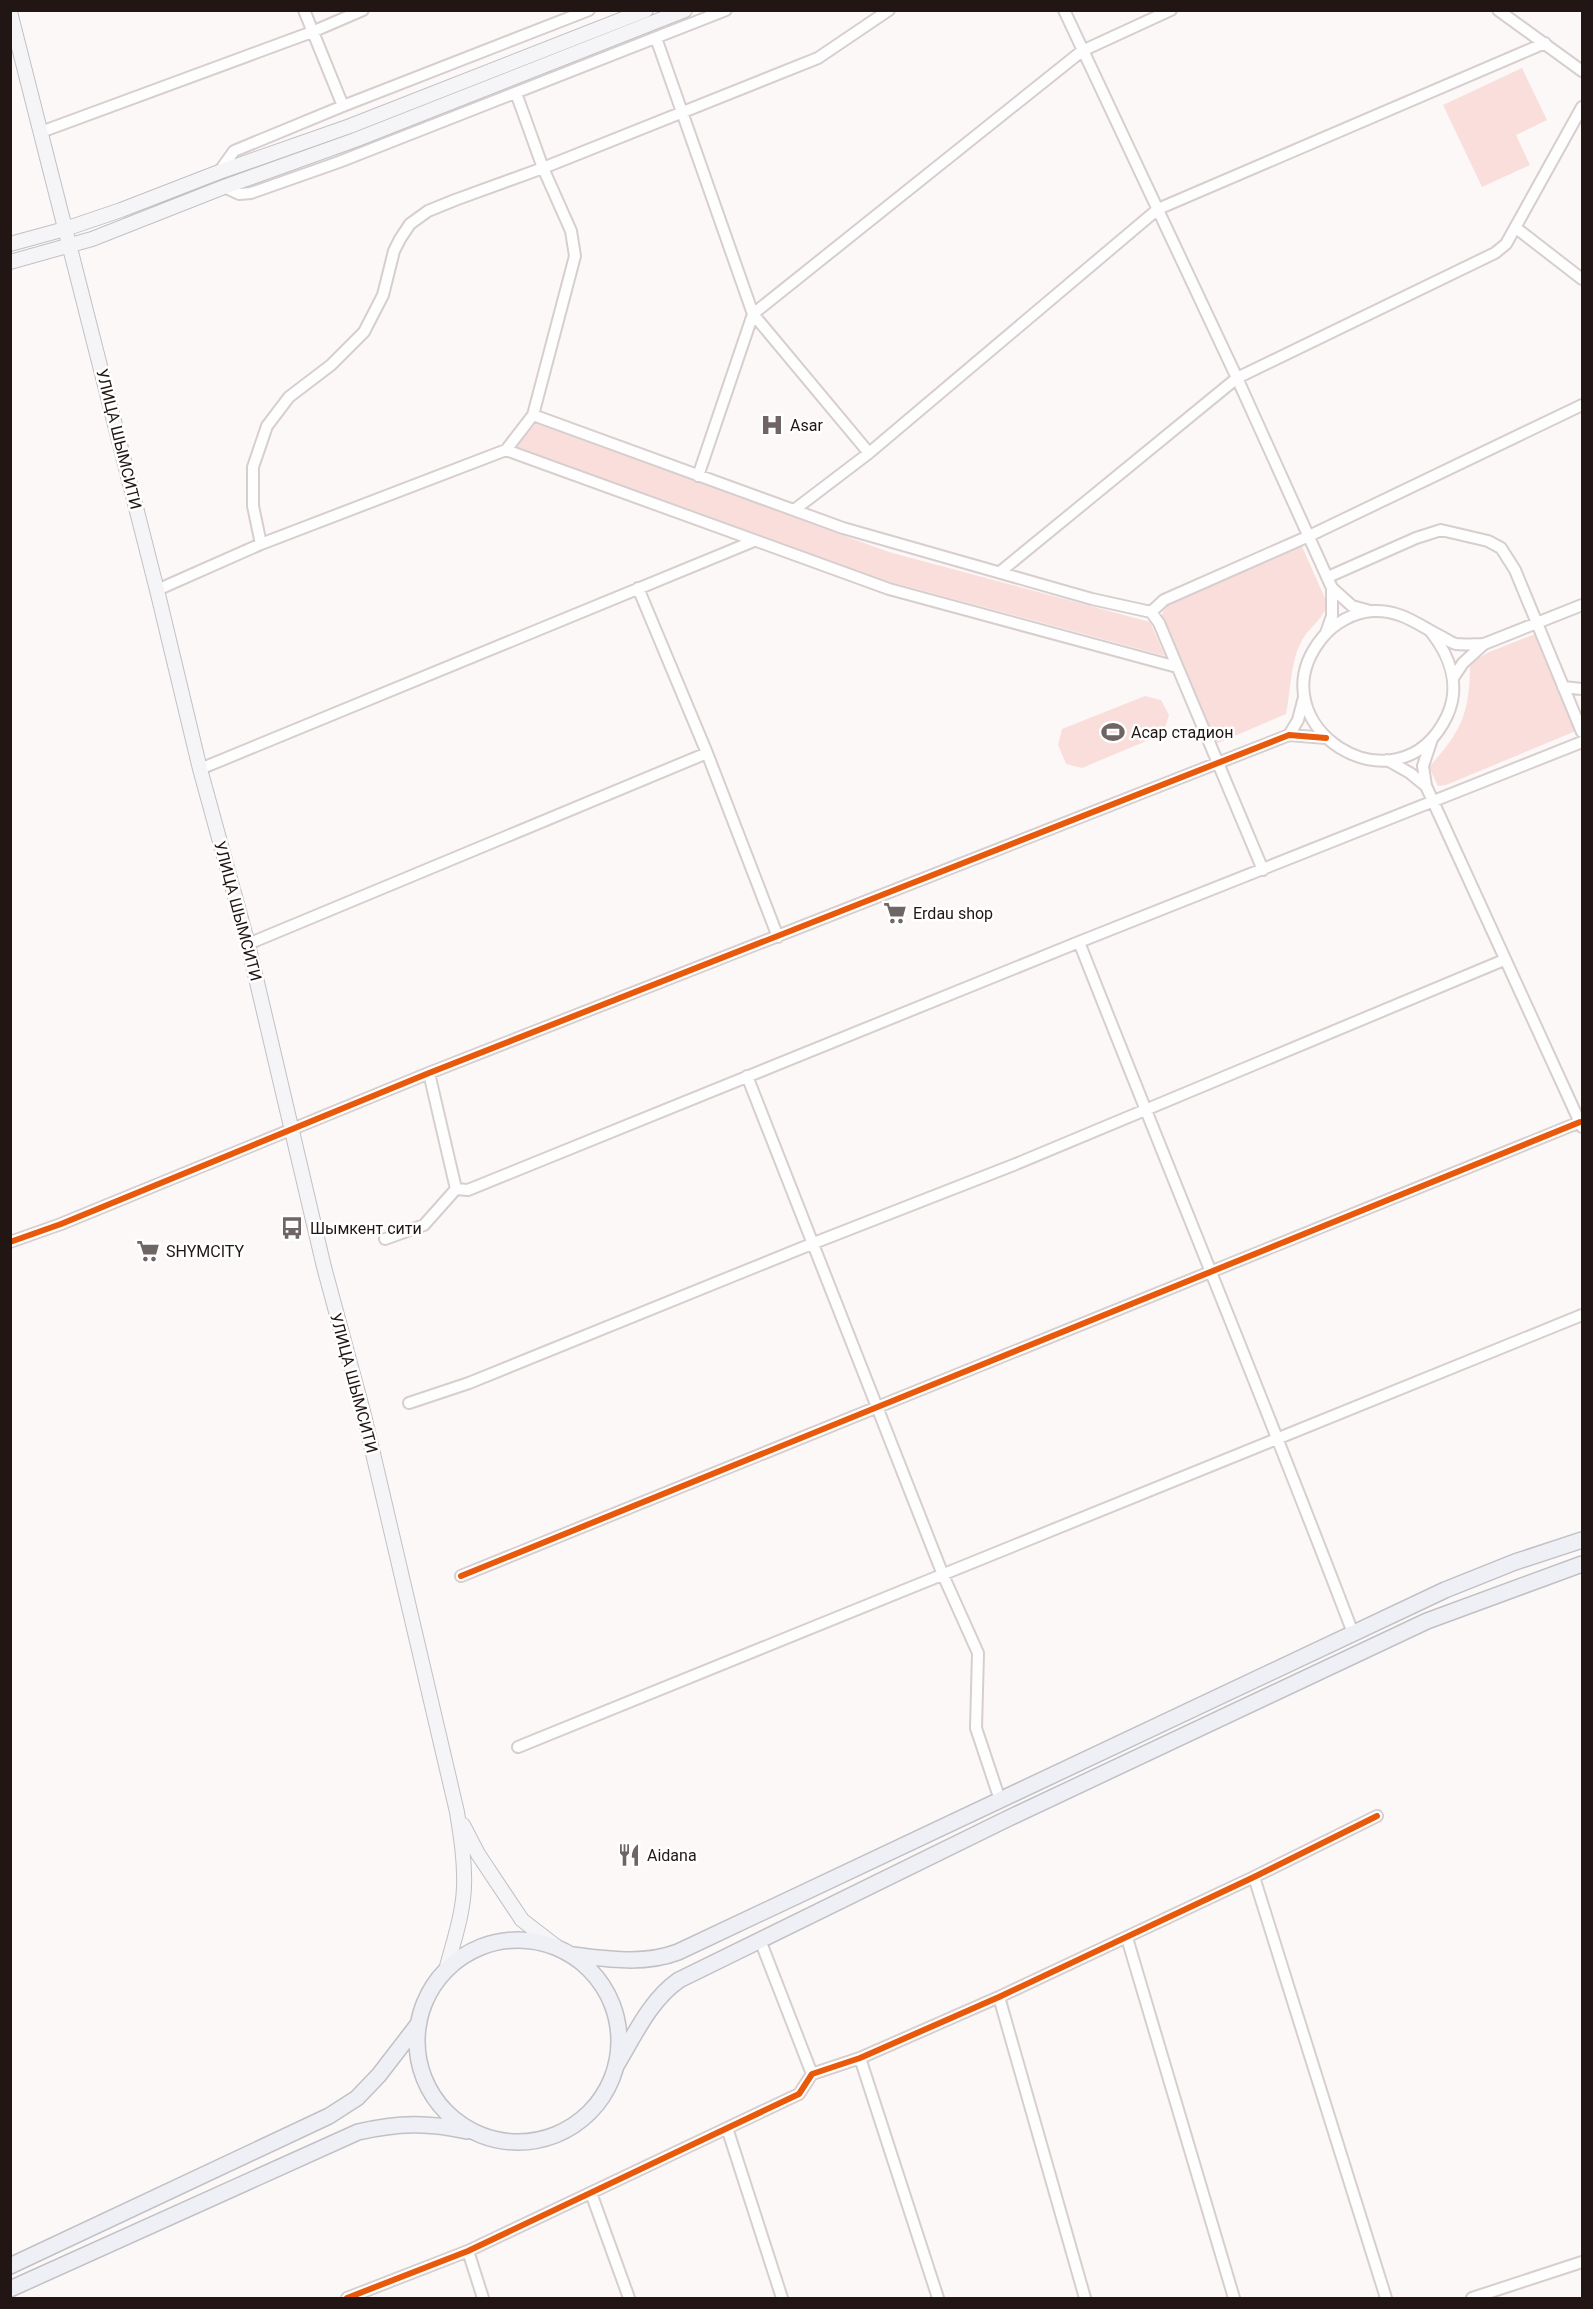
<svg xmlns="http://www.w3.org/2000/svg" width="1593" height="2309" viewBox="0 0 1593 2309" font-family="Roboto,sans-serif">
<style>
.green{fill:#fadedb}
.lines{fill:none;stroke-linecap:round;stroke-linejoin:round}
.minor-casing{stroke:#d7cece;stroke-width:14}
.major-casing{stroke:#c1c1c5;stroke-width:16}
.highway-casing{stroke:#c1c1c5;stroke-width:18}
.minor{stroke:#fffefe;stroke-width:10}
.major{stroke:#f5f5f8;stroke-width:14}
.highway{stroke:#eef0f5;stroke-width:15}
.cycleway-casing{stroke:#fff;stroke-width:10}
.cycleway{stroke:#e8590c;stroke-width:6}
.labels{text-anchor:middle;dominant-baseline:central;stroke-width:5;stroke-linejoin:round;paint-order:stroke}
.poi-label{font-size:16px;fill:#211614;stroke:#fff;text-anchor:start}
.street-label{font-size:16px;fill:#211614;stroke:#fff}
</style>
<rect width="100%" height="100%" fill="#fcf8f8"/>
<!-- green -->
<path class="green" d="M1522,68L1547,120L1516,135L1530,165L1482,187L1443,105Z
M536,423L889,552L1150,622L1165,656L872,577L664,500L523,452L516,446Z
M1301,544L1328,605C1321,621 1307,629 1300,644C1290,666 1291,690 1286,714L1218,743L1212,740L1161,617L1166,604Z
M1535,634L1576,731L1446,785L1438,786L1429,767C1462,731 1470,712 1470,663L1489,652Z
M1145,696L1161,700L1169,715L1163,734L1082,768L1066,764L1058,745L1062,729Z"/>
<g class="lines">
<!-- minor casing -->
<g class="minor-casing">
<path id="minor" d="M304,10L343,106
M1064,10L1237,378L1332,588V616L1326,633
M1498,10L1582,71
M656,38L753,314L869,453
M41,132L312,32L363,10
M219,172L234,151L343,106L589,10
M224,187L239,194L251,193L339,162L726,10
M1516,228L1582,279
M533,415L843,528L1092,599L1151,612L1159,623L1263,870
M506,450L889,589L1177,667
M698,476L753,314L1082,51L1171,10
M794,510L869,453L1158,209L1545,43
M261,544L253,506V467L267,426L289,397L331,365L364,332L383,295L394,251L400,239L410,224L428,211L455,200L543,168L818,58L889,10
M1000,572L1237,378L1495,253L1506,244L1582,107
M1328,577L1416,538L1441,530L1488,541L1501,548L1515,570L1582,732
M638,588L707,753L778,937
M1332,588L1352,606L1370,611
M157,590L261,544L506,450L533,415L575,256L571,231L543,168L516,93
M1151,612L1164,600L1309,536L1582,405
M1431,632C1450,656 1461,686 1447,716C1398,818 1252,725 1322,638C1334,623 1354,612 1373,611C1401,610 1417,624 1440,636C1445,638 1451,643 1456,644C1465,645 1475,644 1484,644
M1453,678L1463,663L1484,644L1582,605
M1563,687L1582,689
M1289,735L1298,720L1304,697
M1432,739L1423,766L1426,786L1582,1127
M1387,760L1410,773L1426,786
M200,769L754,541
M1079,942C1170,1173 1265,1402 1353,1633
M248,944L707,753
M429,1073L456,1189L468,1190L1079,942L1582,742
M747,1076L943,1575L978,1653L976,1728L1000,1800
M385,1239L424,1225L456,1189
M10,1242L61,1224L429,1073L1289,735L1326,738
M409,1403L469,1383L814,1243L1016,1164L1504,960
M461,1576L1580,1122
M518,1747L1582,1315
M1254,1877L1386,2298
M1127,1938L1234,2298
M760,1940L812,2074
M999,1997L1085,2298
M860,2058L938,2298
M727,2128L782,2298
M591,2193L629,2298
M468,2251L483,2298
M347,2298L468,2251L799,2094L812,2074L860,2058L999,1997L1254,1877L1377,1816
M1472,2298L1582,2262"/>
</g>
<!-- major casing -->
<g class="major-casing">
<path id="major" d="M10,12L157,590L200,769L248,944L324,1267L364,1415L457,1812C461,1837 465,1862 464,1887C463,1915 453,1943 446,1970
M10,244L65,229L121,210L219,172L350,126L646,10
M10,262L92,239L224,187L355,140L685,10
M463,1825L478,1854L522,1920L557,1947"/>
</g>
<!-- highway casing -->
<g class="highway-casing">
<path id="highway" d="M417 2041a101 101 0 1 1 202 0a101 101 0 1 1-202 0Z
M573,1955C608,1959 644,1965 678,1952L1445,1590L1515,1562L1582,1540
M616,2066C634,2036 650,2000 679,1980L1009,1818L1427,1621L1582,1564
M10,2266L329,2116L357,2098L379,2075L419,2023
M10,2289L358,2132C398,2123 428,2122 467,2131"/>
</g>
<!-- minor -->
<use href="#minor" class="minor"/>
<!-- major -->
<use href="#major" class="major"/>
<!-- highway -->
<use href="#highway" class="highway"/>
<!-- cycleway casing -->
<g class="cycleway-casing">
<path id="cycleway" d="M10,1242L61,1224L429,1073L1289,735L1326,738
M461,1576L1580,1122
M347,2298L468,2251L799,2094L812,2074L860,2058L999,1997L1254,1877L1377,1816"/>
</g>
<!-- cycleway -->
<use href="#cycleway" class="cycleway"/>
</g>
<!-- icons -->
<defs>
<g id="hospital-bare" transform="scale(1.8)"><path d="M-5-5h3v3.5h4V-5h3V5h-3V1.5h-4V5h-3Z" fill="#6e6564" stroke="#fff" stroke-width="2.5" paint-order="stroke"/></g>
<g id="stadium-bare" transform="scale(1.8)"><path d="M0-5a6.5 5 0 1 0 0 10a6.5 5 0 1 0 0-10ZM-3.5-1.8h7v3.6h-7Z" fill="#6e6564" stroke="#fff" stroke-width="2.5" paint-order="stroke"/></g>
<g id="supermarket-bare" transform="scale(1.8)"><path d="M-6-5.5h2.5l.6 2H6L4.5 2H-2.5L-4.4-4H-6ZM-1.5 3.2a1.3 1.3 0 1 0 .1 0ZM3 3.2a1.3 1.3 0 1 0 .1 0Z" fill="#6e6564" stroke="#fff" stroke-width="2.5" paint-order="stroke"/></g>
<g id="bus-bare" transform="scale(1.8)"><path d="M-5-6H5V4H4V6H2V4H-2V6H-4V4H-5ZM-3.5-4V0h7V-4ZM-3.5 1.2v1.5H-2V1.2ZM2 1.2v1.5H3.5V1.2Z" fill="#6e6564" stroke="#fff" stroke-width="2.5" paint-order="stroke"/></g>
<g id="restaurant-bare" transform="scale(1.8)"><path d="M-5-6h1v4h1v-4h1v4h1v-4h1v5L-1.5 .5V6h-2V.5L-5-1ZM5-6V6H3V1.5H1.5Q1.5-4 5-6Z" fill="#6e6564" stroke="#fff" stroke-width="2.5" paint-order="stroke"/></g>
</defs>
<g fill-rule="evenodd">
<use href="#hospital-bare" x="772" y="425"/>
<use href="#stadium-bare" x="1113" y="732"/>
<use href="#supermarket-bare" x="895" y="913"/>
<use href="#bus-bare" x="292" y="1228"/>
<use href="#supermarket-bare" x="148" y="1251"/>
<use href="#restaurant-bare" x="629" y="1855"/>
</g>
<g class="labels">
<!-- poi labels -->
<g class="poi-label">
<text x="790" y="425">Asar</text>
<text x="1131" y="732">Асар стадион</text>
<text x="913" y="913">Erdau shop</text>
<text x="310" y="1228">Шымкент сити</text>
<text x="166" y="1251">SHYMCITY</text>
<text x="647" y="1855">Aidana</text>
</g>
<!-- street labels -->
<g class="street-label">
<text transform="translate(119 439) rotate(76)">УЛИЦА ШЫМСИТИ</text>
<text transform="translate(238 911) rotate(75)">УЛИЦА ШЫМСИТИ</text>
<text transform="translate(354 1383) rotate(75)">УЛИЦА ШЫМСИТИ</text>
</g>
</g>
<!-- border -->
<rect width="1593" height="2309" fill="none" stroke="#211614" stroke-width="24"/>
</svg>
